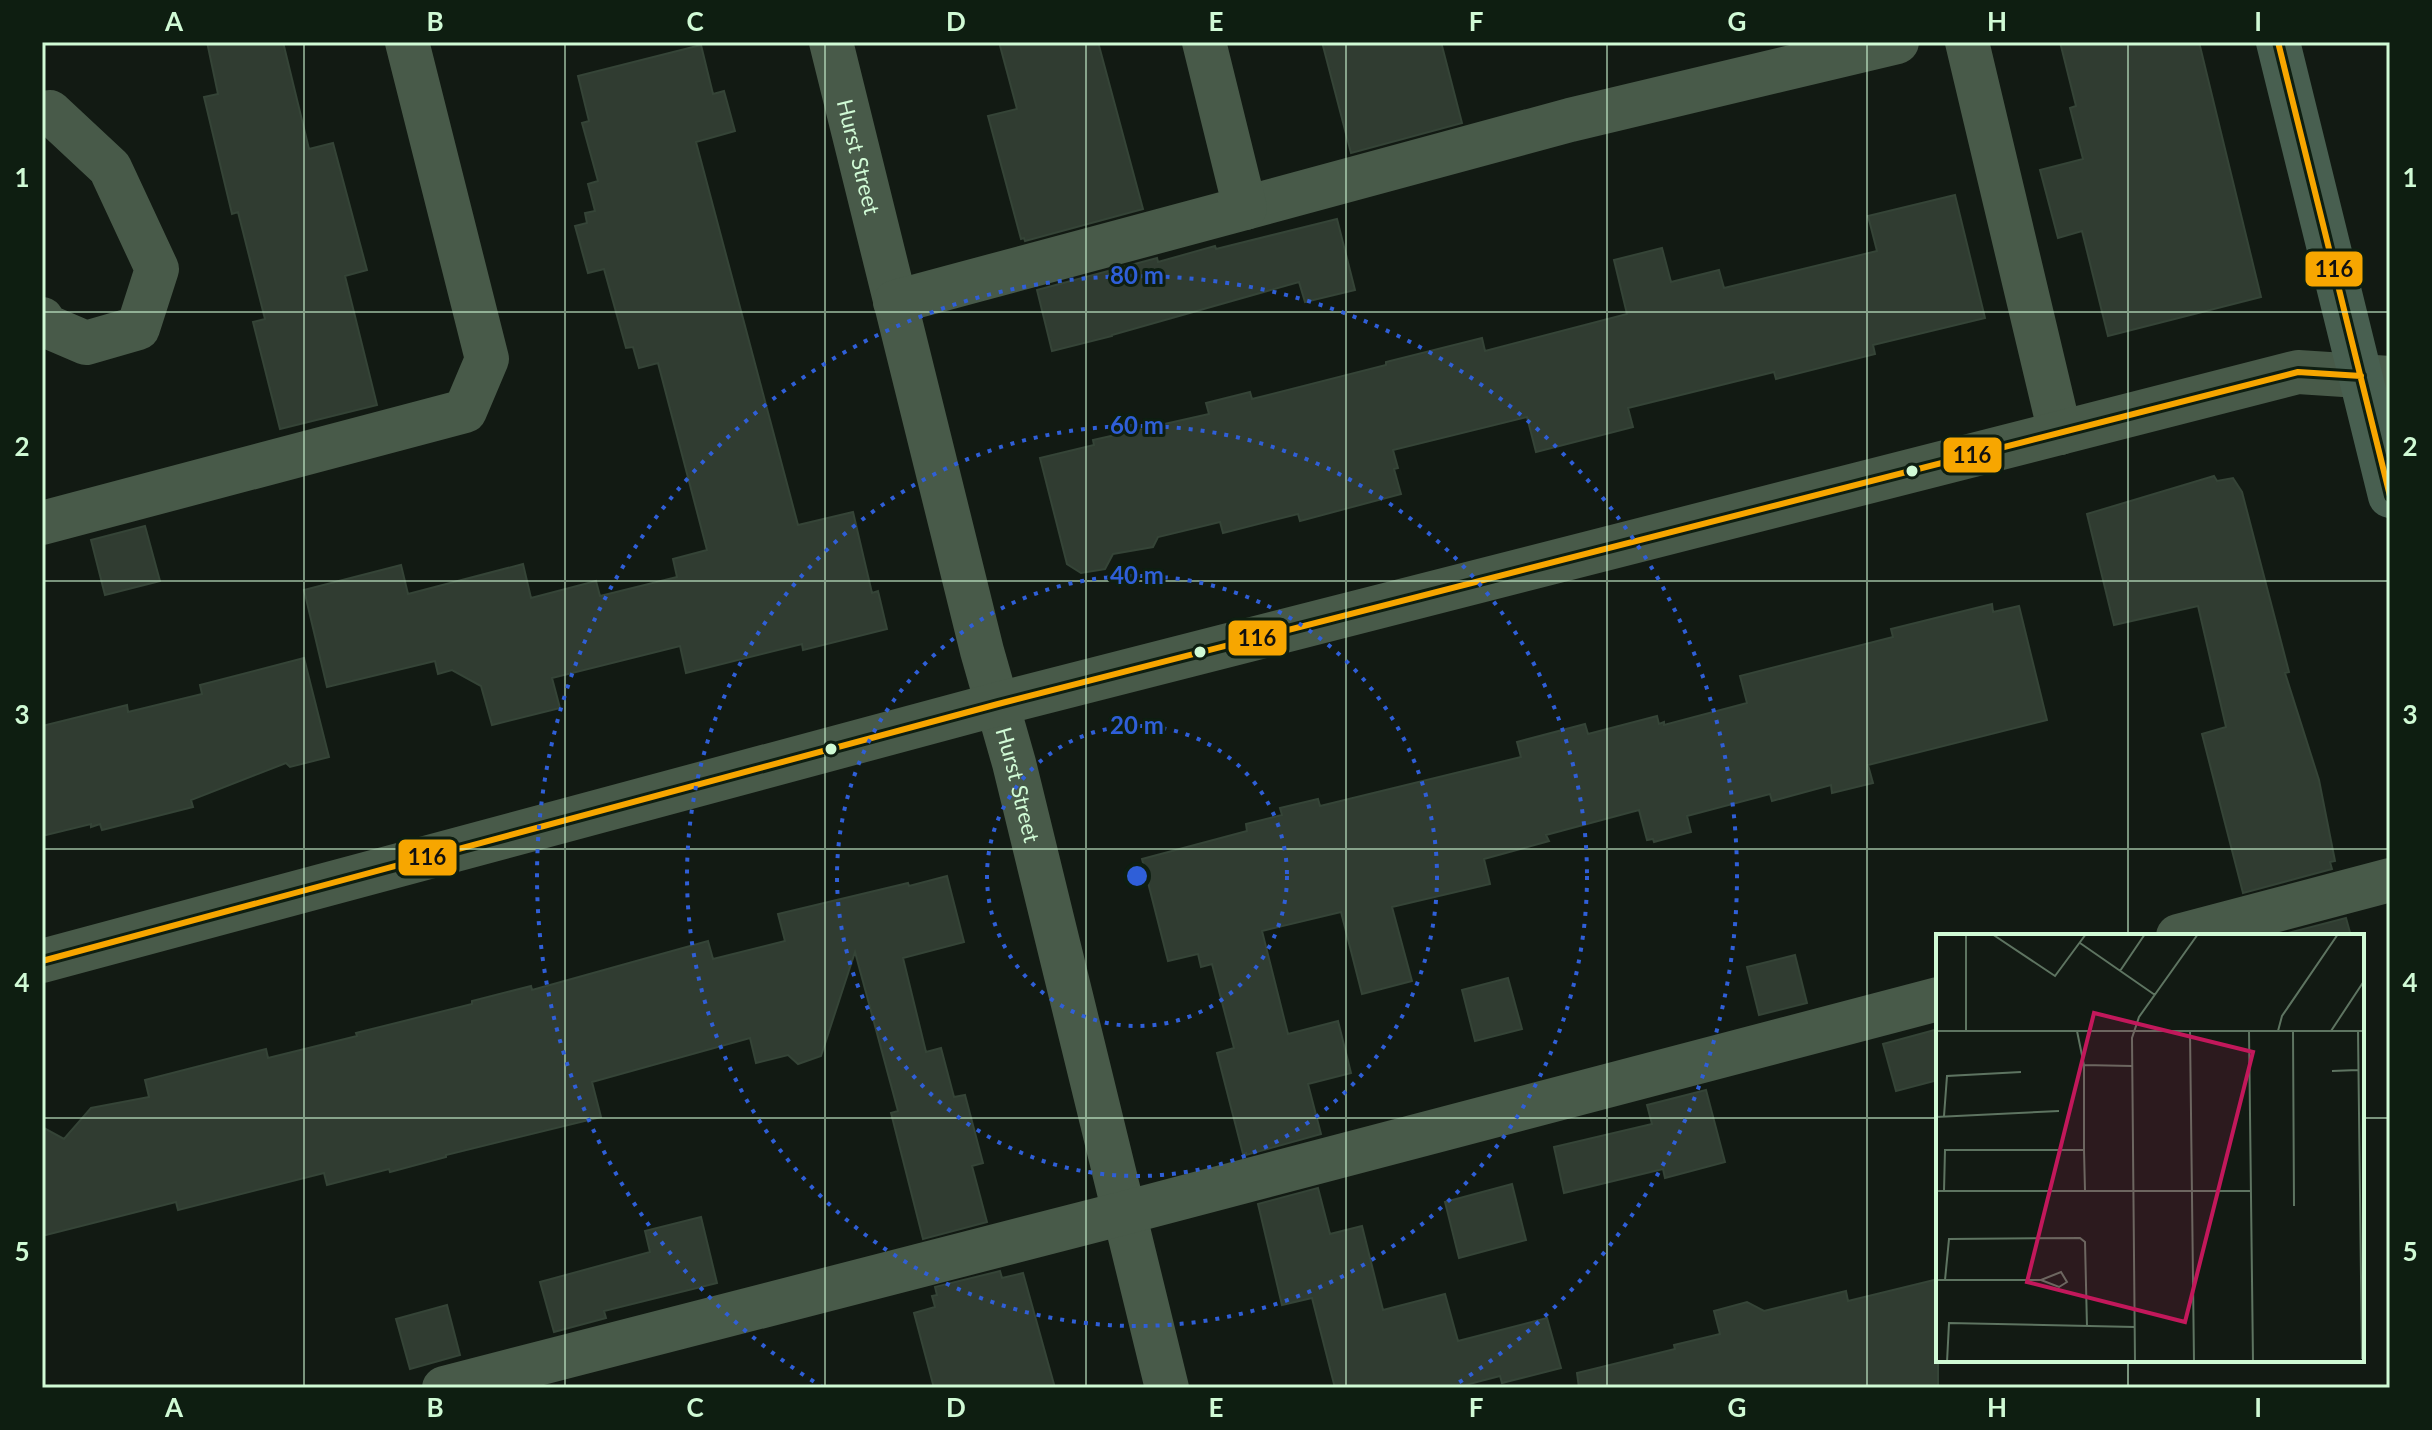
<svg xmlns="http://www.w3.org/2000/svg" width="2432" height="1430" viewBox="0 0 2432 1430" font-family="Lato,sans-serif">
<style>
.building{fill:#303c31;stroke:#354437;stroke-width:2}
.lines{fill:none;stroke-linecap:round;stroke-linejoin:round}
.path{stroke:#4e5743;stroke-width:5;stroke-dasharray:4 6;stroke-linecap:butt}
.minor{stroke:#485a49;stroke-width:44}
.major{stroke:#485f50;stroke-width:44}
.bus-1-casing{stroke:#0e1e11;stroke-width:12}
.bus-1{stroke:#f7a600;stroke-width:6}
.grid{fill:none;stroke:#d0fad5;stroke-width:2;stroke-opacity:0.55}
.ring{fill:none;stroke:#2f5fd8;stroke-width:4;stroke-dasharray:4 8}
.bus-dot{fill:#d0fad5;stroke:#0e1e11;stroke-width:3}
.labels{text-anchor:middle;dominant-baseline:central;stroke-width:6;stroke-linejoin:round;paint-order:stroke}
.street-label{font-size:22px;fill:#d0fad5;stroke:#0e1e11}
.inset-road{fill:none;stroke:#5e7461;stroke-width:2}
.view{fill:#c2185b;fill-opacity:0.15;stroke:#c2185b;stroke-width:4}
.inset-edge{fill:none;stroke:#d0fad5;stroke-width:4}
.centre{fill:#2f5fd8;stroke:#0e1e11;stroke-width:4}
.ring-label{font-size:24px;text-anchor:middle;font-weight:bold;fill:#2f5fd8;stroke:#0e1e11;stroke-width:6;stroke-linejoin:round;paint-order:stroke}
.line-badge{stroke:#0e1e11;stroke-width:3}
.pale-badge-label{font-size:22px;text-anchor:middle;font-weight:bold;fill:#111}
.neatline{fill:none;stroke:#d0fad5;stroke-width:3}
.grid-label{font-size:26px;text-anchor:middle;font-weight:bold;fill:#d0fad5}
</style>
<rect width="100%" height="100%" fill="#121a13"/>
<!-- building -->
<path class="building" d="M207,42H283L309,149L333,143L367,270L345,276L377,405L280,429L253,322L265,319L238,212L232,214L204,97L218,94Z
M999,42H1098L1143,209L1025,241L1024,238L1021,239L988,116L1017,109Z
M1322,42H1441L1462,123L1351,153Z
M2060,42H2199L2261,297L2108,336L2082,231L2058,238L2040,170L2083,159L2070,108L2076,106Z
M701,45L713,94L724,91L735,131L696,142L798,525L853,512L872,593L878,591L887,629L803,650L802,644L686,673L680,646L552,678L560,708L492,725L481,686L452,670L438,674L435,661L327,687L304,590L401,565L408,594L523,564L531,598L596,581L600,596L677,577L673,559L707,550L658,363L639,368L633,347L626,348L604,269L588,273L575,226L587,223L585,213L595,211L588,184L598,181L582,123L589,121L578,76Z
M1955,195L1985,318L1873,345L1875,354L1776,379L1774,372L1628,408L1633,427L1536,452L1527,417L1393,450L1398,468L1394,469L1401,494L1300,521L1298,514L1223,533L1220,522L1158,537L1153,547L1113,554L1105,569L1081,573L1067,564L1040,458L1094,445L1093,440L1209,414L1206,403L1250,392L1252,399L1386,365V362L1482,338L1485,351L1627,314L1614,260L1662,248L1671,282L1719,270L1724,288L1877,251L1868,216Z
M1337,219L1355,290L1305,302L1299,282L1112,335V336L1052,351L1037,290L1157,258L1158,262L1215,246L1216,249Z
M2214,476L2217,481L2233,478L2242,492L2289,672L2285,673L2319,780L2335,861L2330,862L2332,869L2243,893L2202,734L2226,727L2198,606L2114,625L2087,514Z
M145,526L160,581L105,595L91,540Z
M1992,604L1993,612L2019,606L2047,720L1868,765L1873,783L1832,793L1831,785L1772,801L1770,794L1687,816L1691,832L1654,842L1653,839L1647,840L1639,810L1546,835L1549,841L1484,859L1490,884L1392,907L1412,981L1362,994L1341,912L1262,931L1288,1034L1338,1021L1351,1073L1308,1084L1321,1134L1246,1155V1153L1243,1154L1217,1053L1234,1048L1212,964L1201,967L1198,954L1168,961L1142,859L1247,831L1246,824L1282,815L1280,808L1318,799L1320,806L1521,757L1517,742L1585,724L1588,734L1657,716L1659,724L1664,722V725L1747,703L1740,676L1893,637L1891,629Z
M304,658L329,757L290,767L286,763L191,800L193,807L102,830L100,824L91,827V824L42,836V726L127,705L128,712L202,694L200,685Z
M947,876L964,942L903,958L926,1052L941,1048L954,1097L965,1095L983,1163L972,1166L987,1222L923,1239L891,1113L898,1111L855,952L821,1056L798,1064L788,1055L756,1063L750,1038L592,1082L601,1117L446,1155V1157L390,1172L389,1169L327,1185L324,1173L178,1210L176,1202L42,1236V1127L64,1139L91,1108L149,1097L145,1080L266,1049L268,1058L357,1036L356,1033L472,1004V1001L531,986L532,990L708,941L713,959L785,941L778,914L908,883L909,886Z
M2346,918L2351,936H2276Z
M1795,955L1807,1003L1759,1015L1747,967Z
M1508,978L1522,1029L1475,1041L1462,990Z
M1938,1029V1080L1896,1091L1883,1044Z
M1706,1090L1725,1162L1665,1178L1663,1169L1564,1193L1554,1147L1652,1124L1647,1105Z
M1512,1184L1526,1240L1459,1258L1445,1202Z
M1318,1188L1330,1234L1362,1226L1383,1310L1445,1294L1458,1341L1547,1318L1561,1368L1502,1383L1500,1376L1454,1388H1335L1312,1298L1282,1305L1258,1204Z
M701,1217L717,1283L604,1311L606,1318L554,1332L540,1282L650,1252L645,1231Z
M1000,1271L1002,1278L1023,1273L1055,1388H934L914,1313L935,1307L932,1296L937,1295L935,1287Z
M1938,1279V1388H1579L1577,1373L1675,1349L1674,1345L1720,1334L1714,1311L1747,1302L1764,1311L1846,1291L1848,1301Z
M447,1305L460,1355L410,1369L396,1319Z"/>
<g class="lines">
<!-- path -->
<path class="path" d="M2390,240V239"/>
<!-- minor -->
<g class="minor">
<path id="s1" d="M831,42L982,651L1014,763L1167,1388"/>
<path d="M1967,42L2060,433"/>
<path d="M1245,208L1570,120L1897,42"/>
<path d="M895,302L1245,208L1204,42"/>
<path d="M42,319L44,325L86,343L138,328L157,269L110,168L50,112"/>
<path d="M42,523L465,411L487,359L407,42"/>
<path d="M2178,936L2390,880"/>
<path d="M42,961L998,704L2298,372L2390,378"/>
<path d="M444,1388L1124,1213L1938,999"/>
</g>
<!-- major -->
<path class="major" d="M2278,42L2390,496"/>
<!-- bus-1 casing -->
<g class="bus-1-casing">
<path id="bus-1" d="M2278,42L2390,496
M42,961L998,704L2298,372L2361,376"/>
</g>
<!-- bus-1 -->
<use href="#bus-1" class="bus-1"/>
</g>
<!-- grid -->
<path class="grid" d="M304,42V1388M565,42V1388M825,42V1388M1086,42V1388M1346,42V1388M1607,42V1388M1867,42V1388M2128,42V936M42,312H2390M42,581H2390M42,849H2390M42,1118H1938M2362,1118H2390M2128,1360V1388"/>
<!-- distance rings -->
<g class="ring">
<circle cx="1137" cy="876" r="150"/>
<circle cx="1137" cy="876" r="300"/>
<circle cx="1137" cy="876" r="450"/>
<path d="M824 1388A600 600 0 1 1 1450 1388"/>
</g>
<!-- markers -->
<g class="bus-dot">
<circle cx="1912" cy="471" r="7"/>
<circle cx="1200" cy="652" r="7"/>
<circle cx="831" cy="749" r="7"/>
</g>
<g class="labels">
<!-- street labels -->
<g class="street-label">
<text stroke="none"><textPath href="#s1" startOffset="118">Hurst Street</textPath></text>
<text stroke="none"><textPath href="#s1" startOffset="766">Hurst Street</textPath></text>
</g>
</g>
<!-- overview -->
<g transform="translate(1936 934)">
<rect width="428" height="428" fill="#121a13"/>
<path class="inset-road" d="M56,0L119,42L150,0M144,9L219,61M184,37L209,0M0,97H428M30,97V0M141,97L148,131M254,97L258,428M313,97L317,428M342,97L346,82L402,0M357,97L358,272M395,97L428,47M422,97L426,425M396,137L422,136M8,182L11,142L85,138M0,183L123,177M148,216V131L196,132M0,257H315M8,257L9,216H148L149,257M0,346H105L125,338L131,348L123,353L105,346M9,346L13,305L144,304L149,308L151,393M11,428L13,389L199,393M199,428L196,104L203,83L262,0"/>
<path class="view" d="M158,79L317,118L249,388L91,348Z"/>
<rect width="428" height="428" class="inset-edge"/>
</g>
<circle cx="1137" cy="876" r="12" class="centre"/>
<g class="ring-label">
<text x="1137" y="284">80 m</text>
<text x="1137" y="434">60 m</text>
<text x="1137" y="584">40 m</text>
<text x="1137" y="734">20 m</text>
</g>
<g class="line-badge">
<rect x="2304" y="250" width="60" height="38" rx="8" fill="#f7a600"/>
<rect x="1942" y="436" width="61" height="38" rx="8" fill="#f7a600"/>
<rect x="1227" y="619" width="61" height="38" rx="8" fill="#f7a600"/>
<rect x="397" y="838" width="61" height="39" rx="8" fill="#f7a600"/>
</g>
<g class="pale-badge-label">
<text x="2334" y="277">116</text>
<text x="1972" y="463">116</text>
<text x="1257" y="646">116</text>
<text x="427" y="865">116</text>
</g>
<!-- border -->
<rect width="2432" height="1430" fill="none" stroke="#0e1e11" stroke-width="88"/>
<rect x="44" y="44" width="2344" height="1342" class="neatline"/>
<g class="grid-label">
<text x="174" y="31">A</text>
<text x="435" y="31">B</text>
<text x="695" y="31">C</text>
<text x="956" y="31">D</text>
<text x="1216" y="31">E</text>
<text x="1476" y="31">F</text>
<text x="1737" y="31">G</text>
<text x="1997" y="31">H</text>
<text x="2258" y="31">I</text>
<text x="22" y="187">1</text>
<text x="2410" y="187">1</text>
<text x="22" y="456">2</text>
<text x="2410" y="456">2</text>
<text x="22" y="724">3</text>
<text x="2410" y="724">3</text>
<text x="22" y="992">4</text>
<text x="2410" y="992">4</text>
<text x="22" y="1261">5</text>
<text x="2410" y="1261">5</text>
<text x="174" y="1417">A</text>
<text x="435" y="1417">B</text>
<text x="695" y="1417">C</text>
<text x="956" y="1417">D</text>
<text x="1216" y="1417">E</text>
<text x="1476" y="1417">F</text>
<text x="1737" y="1417">G</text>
<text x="1997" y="1417">H</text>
<text x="2258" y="1417">I</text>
</g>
</svg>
